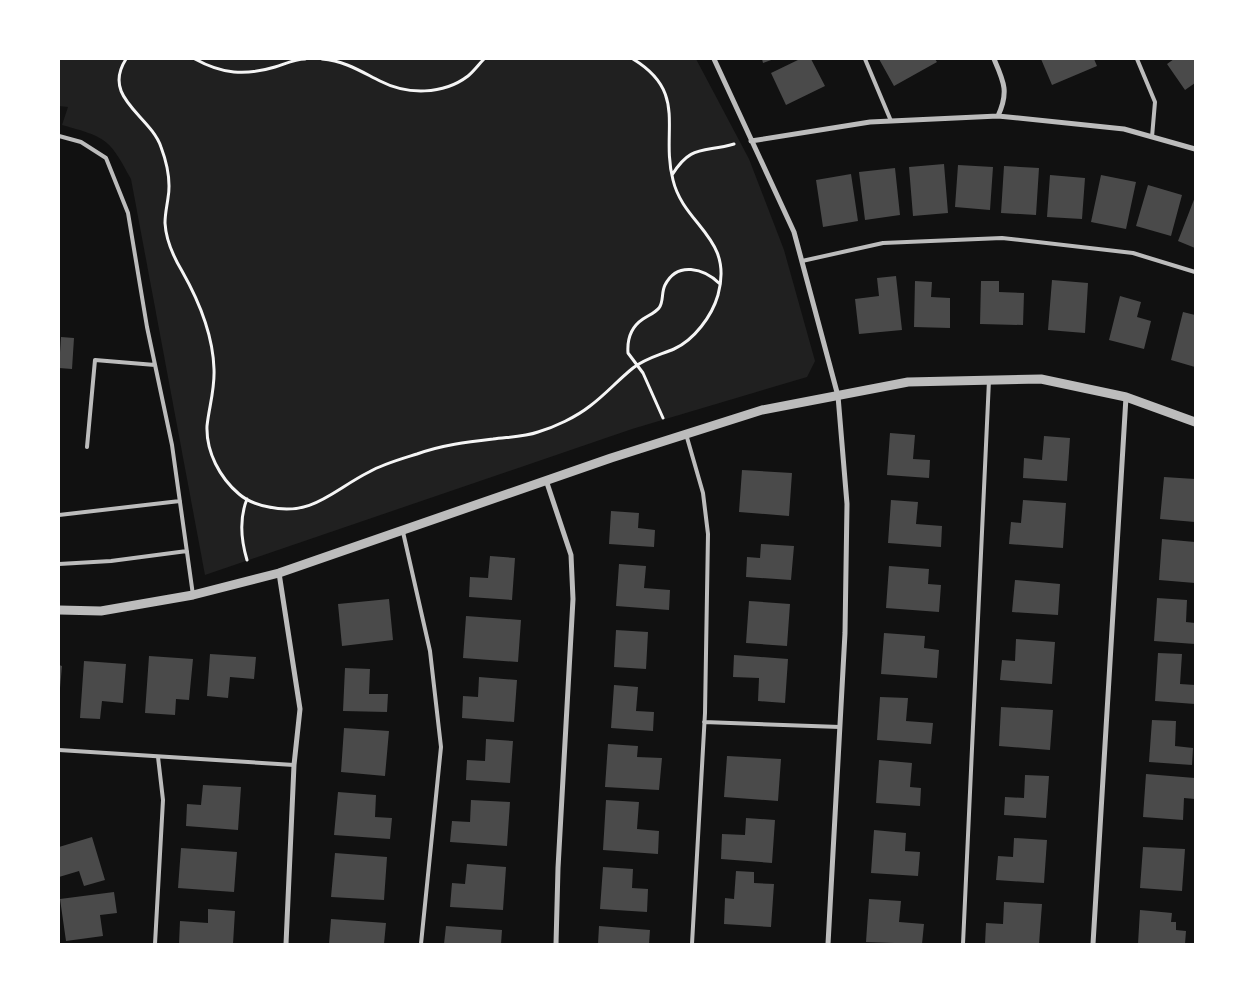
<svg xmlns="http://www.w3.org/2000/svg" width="1254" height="1003" viewBox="0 0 1254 1003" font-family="'Libre Baskerville',serif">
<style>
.green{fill:#202020}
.building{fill:#4a4a4a}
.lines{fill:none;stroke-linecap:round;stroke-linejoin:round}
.path{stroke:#f5f5f5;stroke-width:3}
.service{stroke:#bcbcbc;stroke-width:4}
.minor{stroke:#bcbcbc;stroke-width:5}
.tertiary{stroke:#bcbcbc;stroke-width:9}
</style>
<rect width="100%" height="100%" fill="#111"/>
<!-- green -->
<path class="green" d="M59,59H696L749,159L784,250L815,361L807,377L632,429L205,575L131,179C110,139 106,137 62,125L68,107L59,106Z"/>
<!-- building -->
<path class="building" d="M762,59H774L763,63Z
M800,59H811L825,86L786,105L771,73Z
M879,59H935L937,62L894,86Z
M1041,59H1094L1097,66L1052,85Z
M1174,59H1195V83L1185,90L1167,64Z
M944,164L948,213L913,216L909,167Z
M958,165L993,167L990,210L955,207Z
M1004,166L1039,168L1036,215L1001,213Z
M895,168L900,215L865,220L859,172Z
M851,174L858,221L823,227L816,180Z
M1050,175L1085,178L1082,219L1047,217Z
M1101,175L1136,182L1126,229L1091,222Z
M1148,185L1182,195L1171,236L1136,226Z
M1195,197V248L1178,241Z
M896,276L902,330L859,334L855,299L879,296L877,278Z
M1052,280L1088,283L1085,333L1048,330Z
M915,281L932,282L931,297L950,298V328L914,327Z
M981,281H999V292L1024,293L1023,325L980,324Z
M1120,296L1141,302L1137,317L1151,321L1144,349L1109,340Z
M1183,312L1195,315V367L1171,360Z
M61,337L74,338L72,369L59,368Z
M890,433L915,435L913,459L930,460L929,478L887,475Z
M1044,436L1070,438L1067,481L1023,478L1024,458L1042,460Z
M742,470L792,473L789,516L739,512Z
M1164,477L1195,479V522L1160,519Z
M891,500L918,502L916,524L942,526L941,547L888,543Z
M1023,500L1066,503L1063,548L1009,544L1011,522L1021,523Z
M611,511L639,513L638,528L655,530L654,547L609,544Z
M1162,539L1195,542V583L1159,580Z
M761,544L794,546L791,580L746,577L747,557L760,558Z
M490,556L515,558L512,600L469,597L470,577L488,578Z
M619,564L646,566L644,588L670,590L669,610L616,606Z
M889,566L929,569L928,584L941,585L939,612L886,608Z
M1015,580L1060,584L1058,615L1012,612Z
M1157,598L1187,600L1186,622L1195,623V644L1154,641Z
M389,599L393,640L342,646L338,604Z
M749,601L790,604L787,646L746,643Z
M466,616L521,620L518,662L463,658Z
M616,630L648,632L646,669L614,667Z
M884,633L925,636L924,648L939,650L937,678L881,674Z
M1016,639L1055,642L1052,684L1000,680L1002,660L1015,661Z
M1158,653L1182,654L1180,684L1195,685V704L1155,701Z
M210,654L256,657L254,679L230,677L228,698L207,696Z
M734,655L788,659L785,703L758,701L759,678L733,677Z
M149,656L193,659L189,700L176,699L175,715L145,713Z
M84,661L126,664L123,703L102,701L100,719L80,718Z
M59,665L62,666L60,688H59Z
M345,668L370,669L369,694H388L387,712L343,711Z
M479,677L517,680L514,722L462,718L463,696L478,697Z
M614,685L638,687L636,711L654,712L653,731L611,728Z
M880,697L908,698L906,721L933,723L931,744L877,740Z
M1001,707L1053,710L1050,750L999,746Z
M1152,720L1176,721L1175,746L1193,748L1192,765L1149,762Z
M344,728L389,731L385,776L341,772Z
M486,739L513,741L510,783L466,780L467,760L485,761Z
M608,744L638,746L637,757L662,758L659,790L605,787Z
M727,756L781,759L778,801L724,797Z
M879,760L912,763L910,787L921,788L920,806L876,803Z
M1146,774L1195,778V799L1184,798L1183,820L1143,817Z
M1025,775L1049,776L1046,818L1004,815L1005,797L1024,798Z
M203,785L241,787L238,830L186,826L187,804L201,805Z
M338,792L376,795L375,817L392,818L390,839L334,835Z
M471,800L510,802L507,846L450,842L452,821L470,822Z
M606,800L639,802L637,829L659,831L658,854L603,850Z
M746,818L775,820L772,863L721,859L722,834L745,835Z
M874,830L906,833L905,851L920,852L918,876L871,873Z
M92,837L105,880L84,886L79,871L59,877V847Z
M1014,838L1047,840L1044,883L996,880L998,856L1013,857Z
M1143,847L1185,849L1182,891L1140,888Z
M181,848L237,852L234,892L178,888Z
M335,853L387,857L384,900L331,897Z
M467,864L506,867L503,910L450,907L452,883L465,884Z
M603,867L633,869L632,888L648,889L647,912L600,909Z
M736,871L754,872V883L774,884L771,927L724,924L725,898L734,899Z
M114,892L117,913L100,915L103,936L66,941L60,899Z
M869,899L901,901L899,922L924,924L922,944L866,942Z
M1004,902L1042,904L1039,944H985L986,923L1003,924Z
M208,909L235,911L233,944H179L180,921L208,923Z
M1140,910L1172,913L1171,922H1176V930L1186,931L1185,944H1138Z
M331,919L386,923L384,944H329Z
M446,926L502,930L501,944H444Z
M599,926L650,930L649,944H598Z"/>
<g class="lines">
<!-- path -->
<path class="path" d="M126,59C101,98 150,115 161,147C167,163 171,181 168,198C167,206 165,214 165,223C166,241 173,256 182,271C199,301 213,335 214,369C215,389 209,407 207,426C206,452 220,478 239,494C247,501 258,505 269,507C312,517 333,490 369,472C383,464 401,459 417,454C442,445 467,442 493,439C507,437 524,437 538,432C555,427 576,417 590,406C605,395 618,380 633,368C646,358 660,355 674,349C694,340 712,316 718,295C734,237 684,226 673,180C660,130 689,93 633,59
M195,59C222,74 245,76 275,67C285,64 295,59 305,59
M322,59C345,61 360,71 380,81C407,95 443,95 468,76C474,71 479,64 484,59
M672,175C691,144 703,153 734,144
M663,418L643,373L628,353C627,339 631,327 643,319C649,315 655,313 659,308C664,301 661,293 665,285C677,261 704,268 720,284
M247,560C241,540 239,519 247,499"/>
<!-- service -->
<path class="service" d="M865,59L891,121
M1137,59L1155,102L1152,137
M59,136L81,142L106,158L128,213L147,327L172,445L193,595
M802,261L883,243L1002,238L1133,253L1195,272
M686,434L703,493L708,534L705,713L692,944
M87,447L95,360L155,365
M59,515L180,501
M403,532L430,651L441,747L421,944
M59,564L111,561L187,551
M704,722L840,727
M59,750L294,765
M155,944L163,800L158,757
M963,944L989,380"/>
<!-- minor -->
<path class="minor" d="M714,59L794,232L838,396L847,504L845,633L828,944
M994,59C1004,82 1009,92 998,116
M751,141L870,122L998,116L1124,129L1195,149
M546,480L571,555L573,599L558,868L556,944
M279,573L300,709L294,765L286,944
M1093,944L1126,397"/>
<!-- tertiary -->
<path class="tertiary" d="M59,610L101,611L193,595L279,573L611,458L762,410L908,382L1041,379L1126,397L1195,422"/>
</g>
<!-- border -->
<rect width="1254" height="1003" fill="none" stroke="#ffffff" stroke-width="120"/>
</svg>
